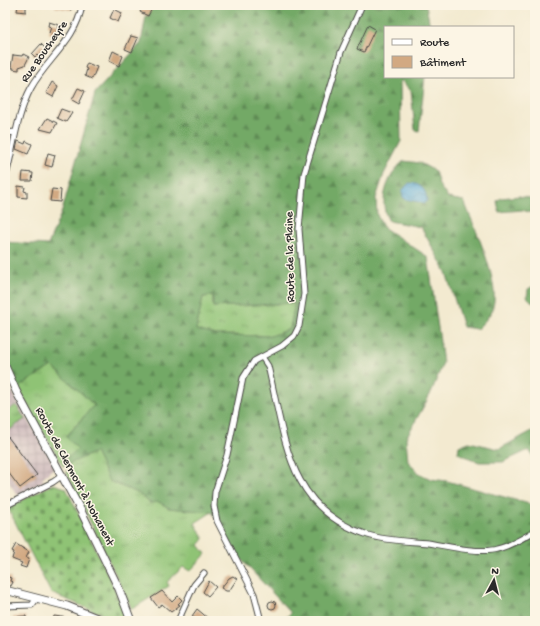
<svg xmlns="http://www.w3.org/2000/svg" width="540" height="626" viewBox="0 0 540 626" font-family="'Gochi Hand',sans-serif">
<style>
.industrial{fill:url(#industrial-grid)}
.grass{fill:url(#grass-tufts);stroke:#5d7750}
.forest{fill:url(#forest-firs);stroke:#4f6a48;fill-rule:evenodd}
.cemetery{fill:url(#cemetery-stones);stroke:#5d7750}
.water{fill:url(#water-waves);stroke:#436a80}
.building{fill:#d2a982}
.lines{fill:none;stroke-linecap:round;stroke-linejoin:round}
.street-casing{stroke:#494844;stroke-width:7}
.secondary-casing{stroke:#494844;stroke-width:9}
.street{stroke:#fff;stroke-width:5}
.secondary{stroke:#fff;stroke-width:7}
.labels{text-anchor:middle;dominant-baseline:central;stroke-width:3;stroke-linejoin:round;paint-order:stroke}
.street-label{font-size:12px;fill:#2b2b2b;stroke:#fcf5e5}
</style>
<defs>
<pattern id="industrial-grid" width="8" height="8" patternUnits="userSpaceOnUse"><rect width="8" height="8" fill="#d2bfc0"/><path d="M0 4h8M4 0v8" fill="none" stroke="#b4a4a5"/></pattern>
<pattern id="grass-tufts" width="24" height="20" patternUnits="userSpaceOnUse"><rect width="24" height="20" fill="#8fc375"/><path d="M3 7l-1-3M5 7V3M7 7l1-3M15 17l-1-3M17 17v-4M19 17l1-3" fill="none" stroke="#759f60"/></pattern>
<pattern id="forest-firs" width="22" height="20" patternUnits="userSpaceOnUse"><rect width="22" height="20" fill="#73a966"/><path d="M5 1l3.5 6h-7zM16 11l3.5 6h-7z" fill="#5f8a54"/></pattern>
<pattern id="cemetery-stones" width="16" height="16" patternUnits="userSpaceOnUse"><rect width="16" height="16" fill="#8fc375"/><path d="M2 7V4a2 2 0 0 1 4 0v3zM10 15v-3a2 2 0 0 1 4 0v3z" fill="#759f60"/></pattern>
<pattern id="water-waves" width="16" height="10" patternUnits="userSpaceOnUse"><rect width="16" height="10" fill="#5baad5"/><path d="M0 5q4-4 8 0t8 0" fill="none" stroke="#4b8bad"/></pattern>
</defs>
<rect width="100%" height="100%" fill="#fcf5e5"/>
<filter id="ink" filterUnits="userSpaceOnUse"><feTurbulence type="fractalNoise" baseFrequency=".025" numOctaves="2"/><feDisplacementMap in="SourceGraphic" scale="8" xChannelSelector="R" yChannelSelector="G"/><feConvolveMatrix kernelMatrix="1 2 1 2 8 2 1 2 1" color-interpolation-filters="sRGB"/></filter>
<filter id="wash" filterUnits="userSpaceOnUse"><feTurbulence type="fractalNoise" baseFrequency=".012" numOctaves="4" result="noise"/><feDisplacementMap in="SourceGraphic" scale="16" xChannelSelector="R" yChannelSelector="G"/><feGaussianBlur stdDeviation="0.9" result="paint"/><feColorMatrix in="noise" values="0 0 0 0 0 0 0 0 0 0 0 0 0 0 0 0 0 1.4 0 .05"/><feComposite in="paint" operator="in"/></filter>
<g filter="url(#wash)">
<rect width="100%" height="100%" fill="#f3ead0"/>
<!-- industrial -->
<path class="industrial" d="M5,379L55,467L42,478L44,481L17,495L5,476V433L25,419L16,405L5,413Z"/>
<!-- grass -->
<path class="grass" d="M213,296V307L295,303L290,329L271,336L216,335L196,330L203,297Z
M52,366L94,405L66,437L79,449L66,460L95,452L109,481L138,493L150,503L159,502L169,508L212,512L195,523L204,539L199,545L206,554L190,571L183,567L167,582L169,586L132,609L66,471L69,468L67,465L63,466L17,388Z
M16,405L25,419L5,433V413Z"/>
<!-- forest -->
<path class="forest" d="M148,5H426L430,27H385V77H425L419,131L415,130L411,91L400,79L401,141L384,174L376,198L377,215L383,227L428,257L443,363L431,393L406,438L408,461L418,473L431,479L447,481L533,505L535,501V621H445L432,618L429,621H282L291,613L239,557L212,512L169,508L159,502L150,503L138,493L109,481L95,452L67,465L65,460L78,449L66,437L94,405L52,366L17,388L5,352V242L48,245L62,211L95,93L141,43ZM213,296V307L295,303L290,329L271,336L216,335L196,330L203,297Z
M404,161L420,163L435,171L439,185L448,198L464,201C474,226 497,276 494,301C493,313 485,321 477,329L463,327L446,272L421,227L389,221C377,203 388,173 404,161Z
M519,196L535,199V214L522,210L499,212L497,201L501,198Z
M535,285V305L527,297L528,289Z
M532,431H535V460L529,450L503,462H479L458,453L459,446L469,442L499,449Z"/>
<!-- cemetery -->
<path class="cemetery" d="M53,484L66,488L121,602L126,621H118L51,593L8,508Z"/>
<!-- water -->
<path class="water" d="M409,183C420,183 427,190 427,201L424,203L405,199L403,197L402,191Z"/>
<g id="blocks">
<!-- building -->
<path class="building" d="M18,5H26V12L17,11Z
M55,5H72L71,10L55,7Z
M143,5H154L148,16L140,12Z
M114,9L122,13L118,22L110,18Z
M49,22L59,25L56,35L49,33L51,27L48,26Z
M368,25L375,29L364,52L357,49Z
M131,36L138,38L132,52L125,49Z
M41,44L46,49L39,57L37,55L35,57L32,54Z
M113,51L123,56L119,66L109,61Z
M23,54L29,57L25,65L19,67V70L13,69V67H11L13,55L22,56Z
M87,63L97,67L92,79L85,76L87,69L85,68Z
M52,82L58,86L53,97L46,93Z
M78,88L85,91L79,104L72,100Z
M61,109L72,113L66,122L57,118Z
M47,118L57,123L52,132L40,129Z
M18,141L25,144L26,141L32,144L28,154L16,149Z
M48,153L55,155L52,167L45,165Z
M23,172L33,173L32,181H22Z
M18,186L25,187L24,191L27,192V198L18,197Z
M52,189L61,190L60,202L50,201Z
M8,437L37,475L20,488L5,468V439Z
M16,544L29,552L26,558L29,559L26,568L20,566L22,563L12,559L14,552L12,551Z
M6,576L11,578L10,581L13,582L11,586L5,585Z
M233,576L237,579L229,591H226L221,588L229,578Z
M209,581L216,587L208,596L203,592Z
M162,591L172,602L178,596L182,600L178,604L180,605L171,612L162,604L158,607L151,598Z
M268 605a4 4 0 1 1 8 0a4 4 0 1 1-8 0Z
M197,609L203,614L211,621H198L192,616Z
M26,616V621H14L13,617Z
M54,616L69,618V621H53Z"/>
</g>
</g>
<g filter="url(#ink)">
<use href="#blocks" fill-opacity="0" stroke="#494844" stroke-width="1"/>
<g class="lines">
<!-- street casing -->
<g class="street-casing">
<path id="street" d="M5,133L15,132
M5,179C14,148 16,116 31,88C47,59 77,39 82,5
M262,357L268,366C285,437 287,509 368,535C386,541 409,541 428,543C445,546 481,554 497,549C511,546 523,538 535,531
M5,506L53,482L63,475
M5,606L32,605L37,598
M178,621L194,585L204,573
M261,621L254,594L217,521L214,506L215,492L227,455L243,378L254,361L282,346L294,336L299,326L304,294L299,229L304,174L341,52L362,5"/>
</g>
<!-- secondary casing -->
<g class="secondary-casing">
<path id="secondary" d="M5,366L16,391L81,511L119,589L131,621
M5,590L67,606L104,621"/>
</g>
<!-- street -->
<use href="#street" class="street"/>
<!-- secondary -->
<use href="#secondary" class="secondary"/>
</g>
</g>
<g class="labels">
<!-- street labels -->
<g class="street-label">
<text transform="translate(45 52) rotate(-55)">Rue Boucheyre</text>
<text transform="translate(291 257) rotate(-91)">Route de la Plaine</text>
<text transform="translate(74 477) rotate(62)">Route de Clermont à Nohanent</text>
</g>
</g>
<!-- margin -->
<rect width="540" height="626" fill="none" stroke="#fcf5e5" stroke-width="20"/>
<!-- legend -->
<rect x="384" y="26" width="130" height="52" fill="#fcf5e5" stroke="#a8a49b"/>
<rect x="392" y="39" width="20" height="6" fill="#ffffff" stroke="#a8a49b"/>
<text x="420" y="46" font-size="12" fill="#2b2b2b">Route</text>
<rect x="392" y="56" width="20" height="12" fill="#d2a982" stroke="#a8a49b"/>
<text x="420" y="66" font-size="12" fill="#2b2b2b">Bâtiment</text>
<!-- north arrow -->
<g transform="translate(494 580) rotate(7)" stroke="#fcf5e5" stroke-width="3" paint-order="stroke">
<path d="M0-3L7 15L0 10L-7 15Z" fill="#2b2b2b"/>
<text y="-6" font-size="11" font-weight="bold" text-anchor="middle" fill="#2b2b2b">N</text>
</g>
</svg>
